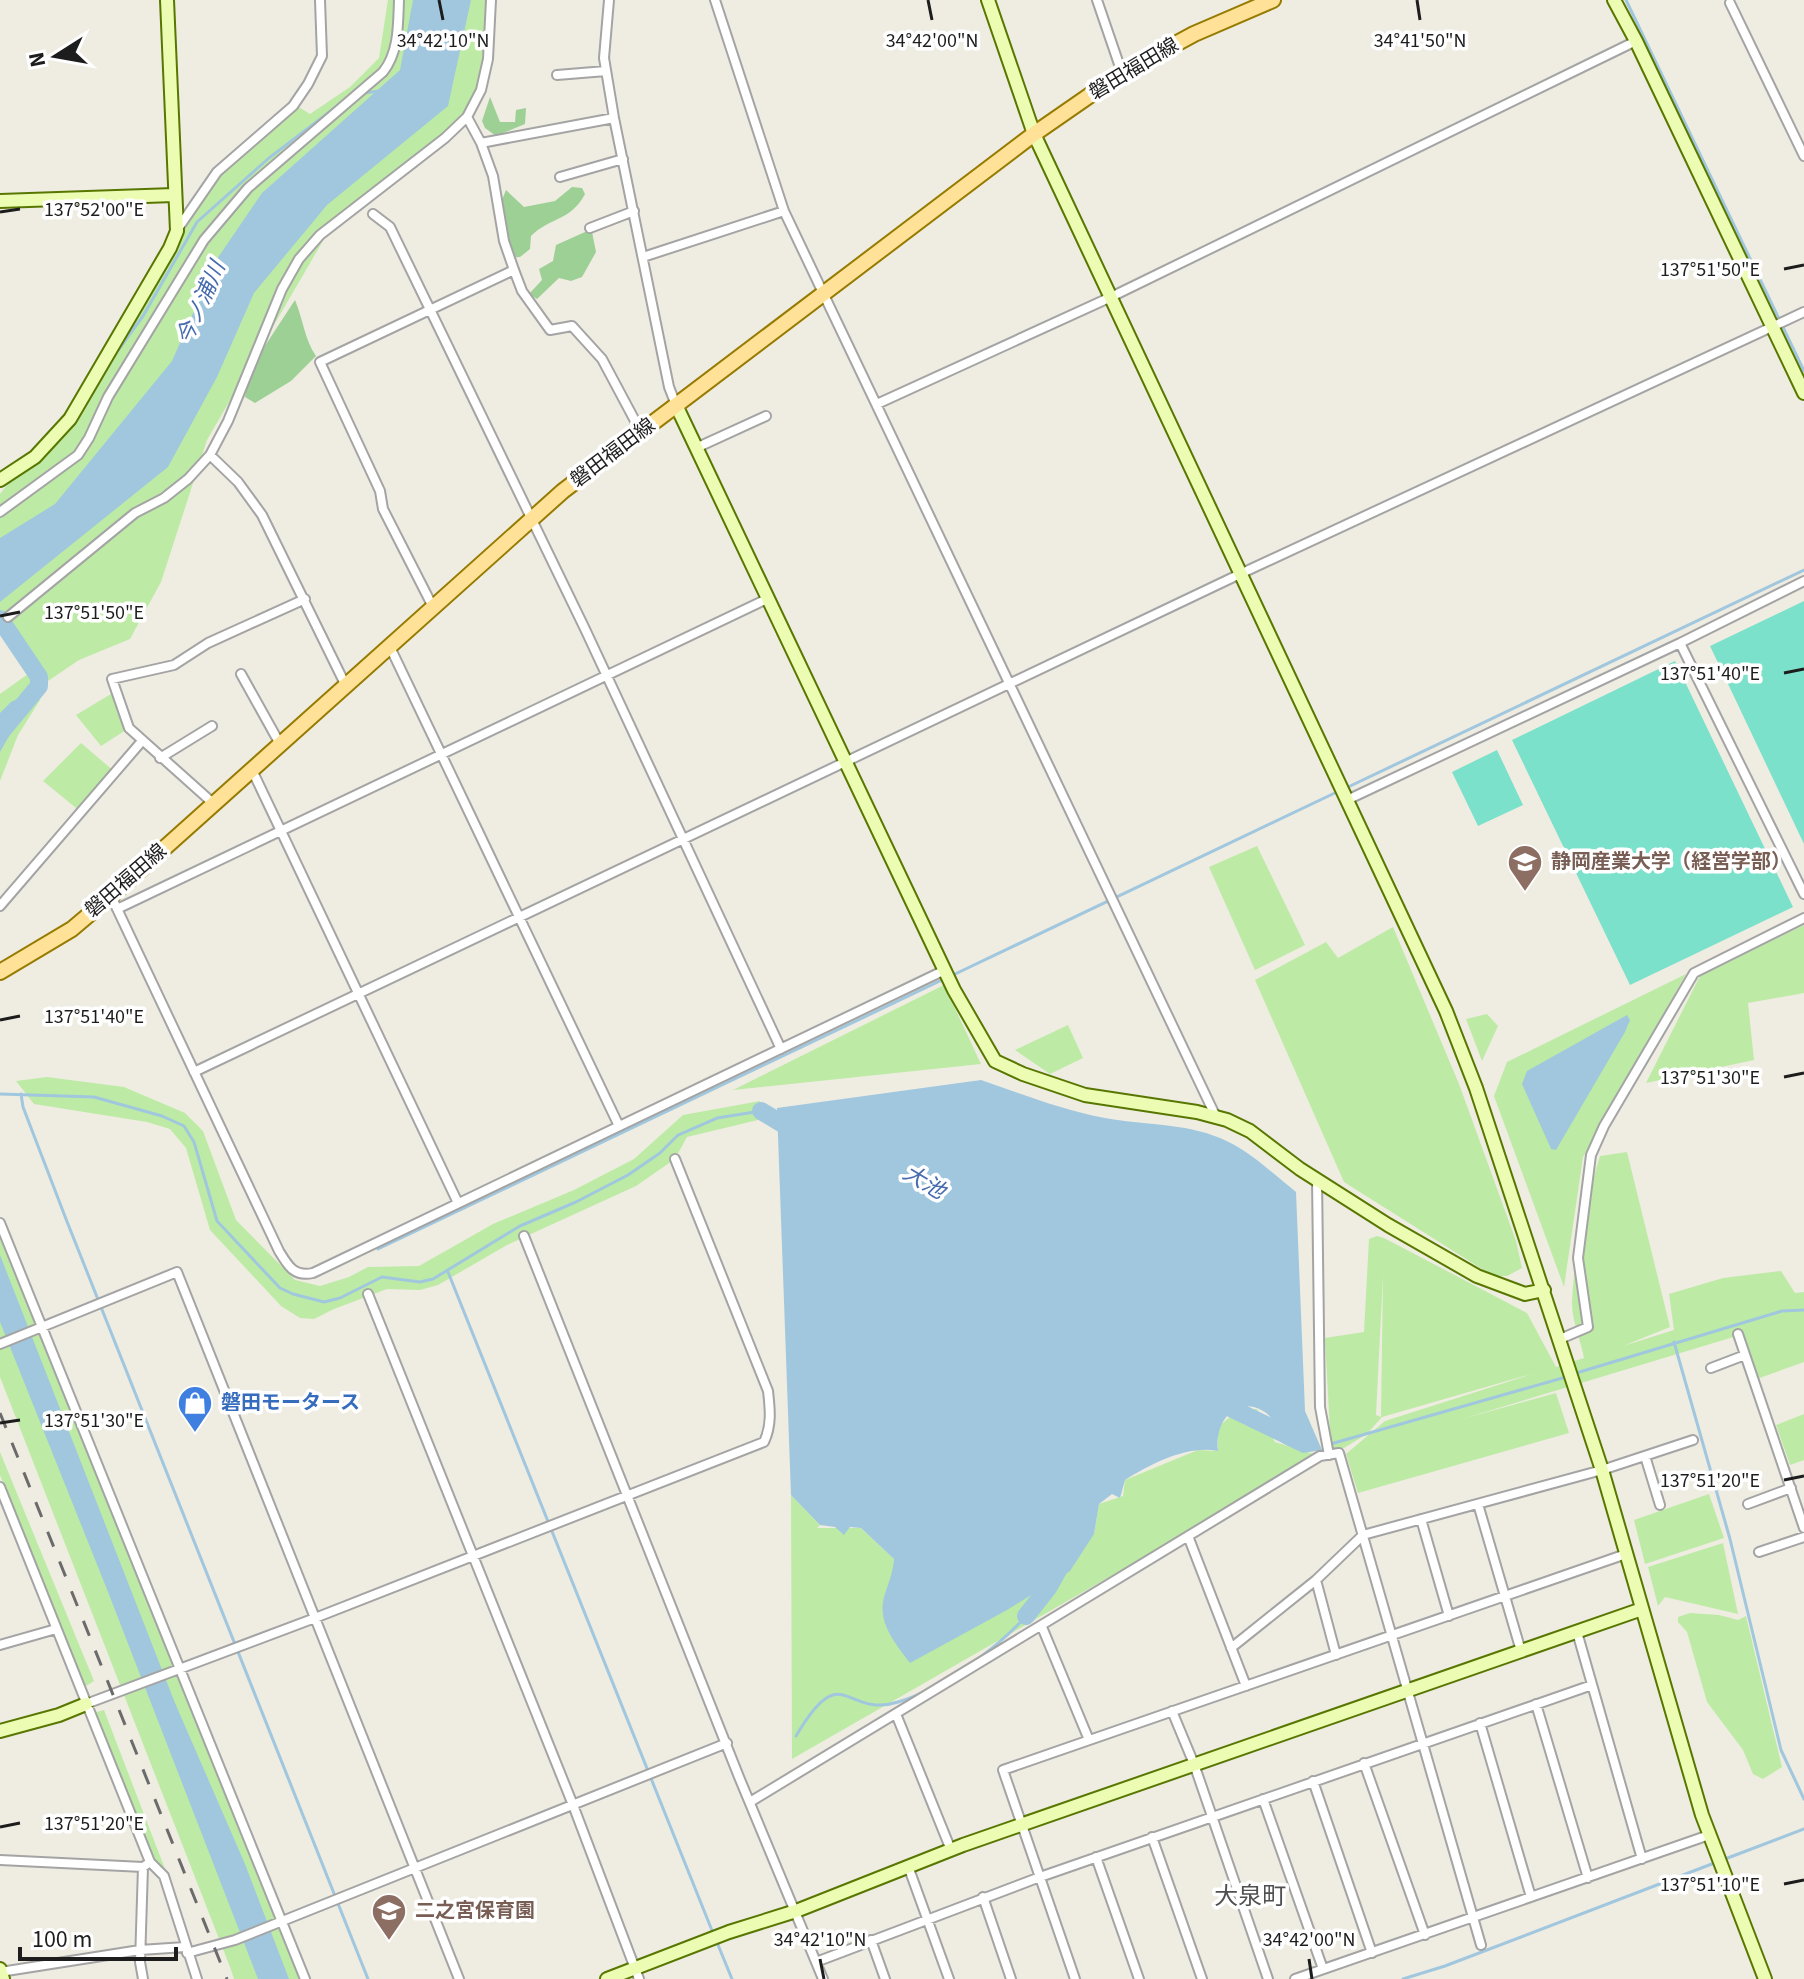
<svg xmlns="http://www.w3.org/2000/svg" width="1804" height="1979" viewBox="0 0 1804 1979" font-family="'Source Sans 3','Noto Sans JP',sans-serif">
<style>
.grass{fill:#bdeba5;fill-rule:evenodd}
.forest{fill:#9dd095}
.pitch{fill:#7ce1ca}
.water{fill:#a0c7de}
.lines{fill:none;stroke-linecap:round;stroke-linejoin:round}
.stream{stroke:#a0c7de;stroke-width:3}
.river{stroke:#a0c7de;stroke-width:18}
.street-casing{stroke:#a4a4a4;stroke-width:12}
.secondary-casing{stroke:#587701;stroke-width:16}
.primary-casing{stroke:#967b00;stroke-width:18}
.street{stroke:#fff;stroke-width:8}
.secondary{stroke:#edfcb3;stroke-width:12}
.primary{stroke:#ffe297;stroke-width:14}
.rail{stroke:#6b6b6b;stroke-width:3;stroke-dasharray:16 16;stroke-linecap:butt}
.ticks{fill:none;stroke:#1d1d1d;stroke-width:3}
.labels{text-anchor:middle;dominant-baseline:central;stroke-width:7;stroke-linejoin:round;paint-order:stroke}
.street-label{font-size:20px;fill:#1d1d1d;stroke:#fff}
.education-label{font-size:20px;font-weight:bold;fill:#785e54;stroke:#fff;text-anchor:start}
.shop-label{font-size:20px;font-weight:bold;fill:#366cbe;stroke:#fff;text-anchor:start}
.water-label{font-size:22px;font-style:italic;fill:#466baf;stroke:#fff}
.quarter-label{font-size:24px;fill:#505050;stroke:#fff}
.ticks-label{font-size:20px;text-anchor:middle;fill:#1d1d1d;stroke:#fff;stroke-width:7;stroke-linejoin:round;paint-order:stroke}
</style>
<rect width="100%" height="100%" fill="#efece2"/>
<!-- grass -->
<path class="grass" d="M388,0H493V34L467,117L331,227L207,440L161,582L130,639L79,660L45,683L40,700L18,735L0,781V694L28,674L0,633V494L64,413L182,233L207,187L294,104L310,114L350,87L379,58Z
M116,691L129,728L101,746L76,715Z
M81,743L115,772L81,812L43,781Z
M1257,846L1305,945L1255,970L1209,867Z
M1804,925V993L1748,1003L1754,1060L1646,1083L1700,976Z
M1393,927L1459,1084L1516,1241L1522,1268L1507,1276H1493L1344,1182L1255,980L1326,942L1338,958Z
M1686,974L1583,1157L1564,1287L1494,1096L1507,1062Z
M944,985L981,1064L733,1090Z
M1487,1014L1498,1026L1482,1061L1466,1019Z
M1068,1025L1083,1058L1050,1074L1015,1050Z
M47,1077L124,1087L185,1113L203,1131L236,1220L295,1280L320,1286L349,1277L368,1267L419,1266L493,1224L574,1190L634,1159L683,1115L760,1101L758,1120L687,1137L675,1159L636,1186L507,1245L438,1285L420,1290L387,1289L334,1309L314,1319L300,1318L281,1306L210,1230L186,1148L170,1129L147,1122L34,1104L16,1081Z
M1627,1152L1670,1327L1623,1346L1674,1330L1669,1294L1723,1278L1781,1271L1795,1293L1804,1292V1362L1754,1380L1740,1335L1462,1419L1556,1393L1569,1433L1358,1493L1346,1454L1385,1421L1535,1373L1382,1417L1367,1434L1334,1454L1330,1432L1325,1338L1364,1332L1369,1239L1377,1236L1384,1238L1527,1313L1556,1367L1584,1358C1581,1341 1572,1321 1572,1304C1573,1260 1587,1198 1600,1156ZM1383,1275L1381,1416V1417L1376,1415Z
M0,1219L20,1270L305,1979H234L230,1967L0,1377Z
M1257,1409L1275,1442L1320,1456L792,1759L791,1495L820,1525L817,1528H861L894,1559L893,1573L883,1601L1094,1534L1099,1504L1123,1496L1125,1480L1198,1450L1218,1451V1427L1237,1411Z
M1804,1414V1460L1790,1465L1776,1425Z
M0,1452L94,1681L83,1688L0,1475Z
M1709,1494L1724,1538L1645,1564L1634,1520Z
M1723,1543L1738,1614L1665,1597L1658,1606L1648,1567Z
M1690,1613L1719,1615L1738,1620L1746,1616L1782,1767L1763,1779L1753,1774L1743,1750L1707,1702L1687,1632L1678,1622V1617Z
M104,1710L165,1869L150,1862L93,1713Z"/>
<!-- forest -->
<path class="forest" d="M490,97L500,122H515L516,110L526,108L525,124L496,136L485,128L482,121Z
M572,187L582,188L585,194C571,221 550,217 531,236L530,249L520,257L509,258L502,200L506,190L524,207L555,201Z
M585,232H592L596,252L582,277L571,281L559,278L537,299L529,294L542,280L539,269L553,261L556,245Z
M295,300C303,319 305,341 316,356L291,381L255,403L245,397L249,370Z"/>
<!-- pitch -->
<path class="pitch" d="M1804,601V844L1710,646Z
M1675,661L1793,907L1630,985L1512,740Z
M1497,750L1523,805L1478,826L1452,772Z"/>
<!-- water -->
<path class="water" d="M413,0H471L448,106L327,205L254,293L217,377L168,467L0,602V538L55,504L172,361L217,259L262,193L400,70Z
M35,690L0,752V713L11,702Z
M1627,1015L1630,1020L1625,1032L1556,1150L1551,1149L1522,1084L1527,1071Z
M981,1080C1022,1094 1062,1110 1105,1118C1143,1125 1184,1123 1220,1138C1249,1150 1272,1173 1296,1192L1305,1411L1322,1450L1303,1453L1282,1443C1278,1433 1274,1416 1263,1411C1235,1395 1214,1423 1218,1451C1187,1445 1151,1464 1125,1480L1120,1498L1112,1494L1099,1504L1094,1534L1070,1571L1007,1610L910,1663C896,1644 877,1623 884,1597C888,1584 893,1573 894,1559L861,1528L850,1527L844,1535L835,1527L820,1525L791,1495L777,1108Z
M0,1255L175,1703L245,1864L289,1979H258L108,1592L0,1322Z"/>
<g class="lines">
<!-- stream -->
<path class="stream" d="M1626,0L1804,371
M364,93L380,91
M111,360L143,316L197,222L269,158L353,94
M1346,788L1804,570
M953,975L1339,791
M0,1094L94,1097L162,1116L184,1126L194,1142L217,1221L280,1288L293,1294L324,1302L340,1298L382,1277L420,1282L433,1279L520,1226L576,1202L628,1175L660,1153L678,1135L717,1118L761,1111
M21,1094L23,1107L66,1219L368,1979
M378,1249L946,978
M448,1272L713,1933
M1674,1342L1730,1539L1781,1750L1804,1799
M1573,1374L1782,1311L1804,1310
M1327,1445L1566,1377
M796,1736C843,1656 845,1719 898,1702C940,1690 998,1648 1026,1616
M1725,1859L1804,1829
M716,1940L732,1979
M1403,1979L1445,1966L1717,1862"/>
<!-- river -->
<path class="river" d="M0,619L39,677V686L0,733
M761,1111L796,1132
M1214,1400L1299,1441
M1026,1616L1048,1588L1062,1563"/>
<!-- street casing -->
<g class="street-casing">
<path id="street" d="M609,0L604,58L614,118L669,387L676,405
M715,0L784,211L1216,1117
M1097,0L1122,73
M1730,3L1804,156
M557,75L606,71
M467,117L481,143L493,176L504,241L514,270L522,291L550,330L572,326L602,359L641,432
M481,143L614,118
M560,177L623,159
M373,214L390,227L585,629L781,1049
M590,228L634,211
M177,230L217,172L293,106L308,84L322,56L320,0
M643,257L784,211
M877,404L1111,297L1636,41
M696,448L766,416
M210,455L238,482L262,515L346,686
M0,512L78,455L89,438L108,397L204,240L248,188L383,72C399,52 398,25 399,0
M433,607L383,509L380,491L320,362L514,270
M8,617L135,513L164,498L188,479L210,455L228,421L282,289L299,259L320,235L445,138L467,117L481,90L488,59L491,0
M1680,643L1804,894
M390,647L619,1126
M241,674L280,744
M160,758L212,726
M252,770L458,1203
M1347,800L1680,643L1804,581
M214,804L129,728L112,679L174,665L208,643L305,599
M111,896L279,1251C288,1266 294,1277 313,1273L945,970
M0,906L142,741
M117,909L767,599
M194,1072L1240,574L1804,312
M1317,1179L1320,1407L1329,1455
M0,1223L305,1979
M524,1236L739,1777L823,1979
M368,1294L573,1805L639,1979
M1738,1334L1804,1528
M1560,1339L1588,1327L1578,1258L1591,1155L1604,1126L1694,973L1804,918
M0,1344L177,1272L459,1979
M1711,1368L1745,1355
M1645,1456L1660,1505
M0,1487L150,1862L164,1876L197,1979
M1478,1504L1521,1651
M1748,1504L1791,1488
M1421,1519L1449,1616
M1188,1536L1246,1686
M1759,1552L1804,1537
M1316,1580L1336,1655
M1042,1627L1089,1740
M1577,1632L1642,1859
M0,1645L56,1629
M1231,1648L1316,1580L1363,1535L1602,1470L1693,1440
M86,1704L315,1618L764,1442C772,1425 770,1409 768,1391L675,1159
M1536,1704L1588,1878
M1172,1711L1194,1764L1268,1979
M896,1714L951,1850
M1480,1723L1531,1897
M1364,1763L1425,1935
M1313,1781L1372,1953
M1263,1799L1323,1969
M750,1802L1320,1456L1339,1453L1481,1945
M1152,1837L1202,1979
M1096,1857L1139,1979
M0,1860L143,1867
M908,1866L949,1979
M983,1897L1011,1979
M871,1940L885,1979
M187,1953L235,1940L727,1743
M816,1962L1040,1877L1592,1685
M0,1972L140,1950L185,1947
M143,1979L140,1962L143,1867L146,1865
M1075,1979L1003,1770L1626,1554
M1295,1979L1709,1835"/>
</g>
<!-- secondary casing -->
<g class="secondary-casing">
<path id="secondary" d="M988,0L1034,134L1446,1011L1476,1088L1602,1470L1702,1815L1765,1979
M1614,0L1636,41L1804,393
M0,201L174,195
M676,405L954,990L995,1061L1023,1074L1085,1095L1197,1112L1227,1120L1250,1131L1300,1169L1388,1225L1477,1276L1525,1294L1544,1290
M0,480L35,457L70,419L170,248L177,231L167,0
M0,1731L59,1715L86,1704
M0,1969L3,1979
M607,1979L729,1932L796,1911L963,1845L1642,1609"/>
</g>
<!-- primary casing -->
<g class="primary-casing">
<path id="primary" d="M0,972L72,929L111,896L563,491L1034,134L1122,73L1194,34L1273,0"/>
</g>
<!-- street -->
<use href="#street" class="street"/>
<!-- secondary -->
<use href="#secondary" class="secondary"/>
<!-- primary -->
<use href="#primary" class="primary"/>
<!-- rail -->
<path class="rail" d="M0,1413L227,1979"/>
</g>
<!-- ticks -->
<path class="ticks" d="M439,0L443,20M928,0L932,20M1417,0L1420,20M0,212L20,209M1784,269L1804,265M0,616L20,612M1784,673L1804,669M0,1020L20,1016M1784,1077L1804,1073M0,1423L20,1420M1784,1480L1804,1476M0,1827L20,1823M1784,1884L1804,1880M820,1959L824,1979M1309,1959L1312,1979"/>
<!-- icons -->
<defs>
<g id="university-pin" transform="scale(1.8)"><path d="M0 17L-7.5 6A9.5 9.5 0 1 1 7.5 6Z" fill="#8d6e63" stroke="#fff"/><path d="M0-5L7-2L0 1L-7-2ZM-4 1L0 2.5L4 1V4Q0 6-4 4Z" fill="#fff"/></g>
<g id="shop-pin" transform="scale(1.8)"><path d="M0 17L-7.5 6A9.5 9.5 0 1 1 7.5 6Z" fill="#3f7fe0" stroke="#fff"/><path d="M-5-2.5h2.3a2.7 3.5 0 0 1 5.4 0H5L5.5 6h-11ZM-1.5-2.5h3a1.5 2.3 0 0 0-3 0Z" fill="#fff"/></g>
<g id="school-pin" transform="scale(1.8)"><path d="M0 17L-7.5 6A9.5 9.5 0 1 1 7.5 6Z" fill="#8d6e63" stroke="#fff"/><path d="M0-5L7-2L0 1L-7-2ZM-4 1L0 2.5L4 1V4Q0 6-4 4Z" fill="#fff"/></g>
</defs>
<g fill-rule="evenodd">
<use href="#university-pin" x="1525" y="862"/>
<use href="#shop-pin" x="195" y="1403"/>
<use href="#school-pin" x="389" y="1911"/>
</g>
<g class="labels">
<!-- street labels -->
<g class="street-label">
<text transform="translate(1134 69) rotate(-31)">磐田福田線</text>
<text transform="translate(613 453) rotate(-37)">磐田福田線</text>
<text transform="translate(126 881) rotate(-41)">磐田福田線</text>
</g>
<!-- education labels -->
<g class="education-label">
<text x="1551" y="862">静岡産業大学（経営学部）</text>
<text x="415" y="1911">二之宮保育園</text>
</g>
<!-- shop labels -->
<g class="shop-label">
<text x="221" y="1403">磐田モータース</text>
</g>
<!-- water labels -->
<g class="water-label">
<text transform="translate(201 303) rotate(-66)">今ノ浦川</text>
<text transform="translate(924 1182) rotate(31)">大池</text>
</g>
<!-- quarter labels -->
<g class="quarter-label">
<text x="1250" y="1896">大泉町</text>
</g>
</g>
<g class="ticks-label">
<text x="443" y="47">34°42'10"N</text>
<text x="932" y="47">34°42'00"N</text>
<text x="1420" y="47">34°41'50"N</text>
<text x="94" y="216">137°52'00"E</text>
<text x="1710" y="276">137°51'50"E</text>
<text x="94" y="619">137°51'50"E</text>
<text x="1710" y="680">137°51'40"E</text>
<text x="94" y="1023">137°51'40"E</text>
<text x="1710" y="1084">137°51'30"E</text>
<text x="94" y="1427">137°51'30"E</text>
<text x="1710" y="1487">137°51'20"E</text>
<text x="94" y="1830">137°51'20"E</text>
<text x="1710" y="1891">137°51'10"E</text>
<text x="820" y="1946">34°42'10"N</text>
<text x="1309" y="1946">34°42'00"N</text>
</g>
<!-- north arrow -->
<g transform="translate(56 56) rotate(259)" stroke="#ffffff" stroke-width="6" paint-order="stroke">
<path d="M0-6L14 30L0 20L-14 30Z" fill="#1d1d1d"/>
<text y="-12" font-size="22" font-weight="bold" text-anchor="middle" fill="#1d1d1d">N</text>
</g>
<!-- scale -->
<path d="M20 1947v12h156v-12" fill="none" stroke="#1d1d1d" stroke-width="4"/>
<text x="32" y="1947" font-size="24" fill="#1d1d1d" stroke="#ffffff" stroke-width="6" paint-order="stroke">100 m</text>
</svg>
